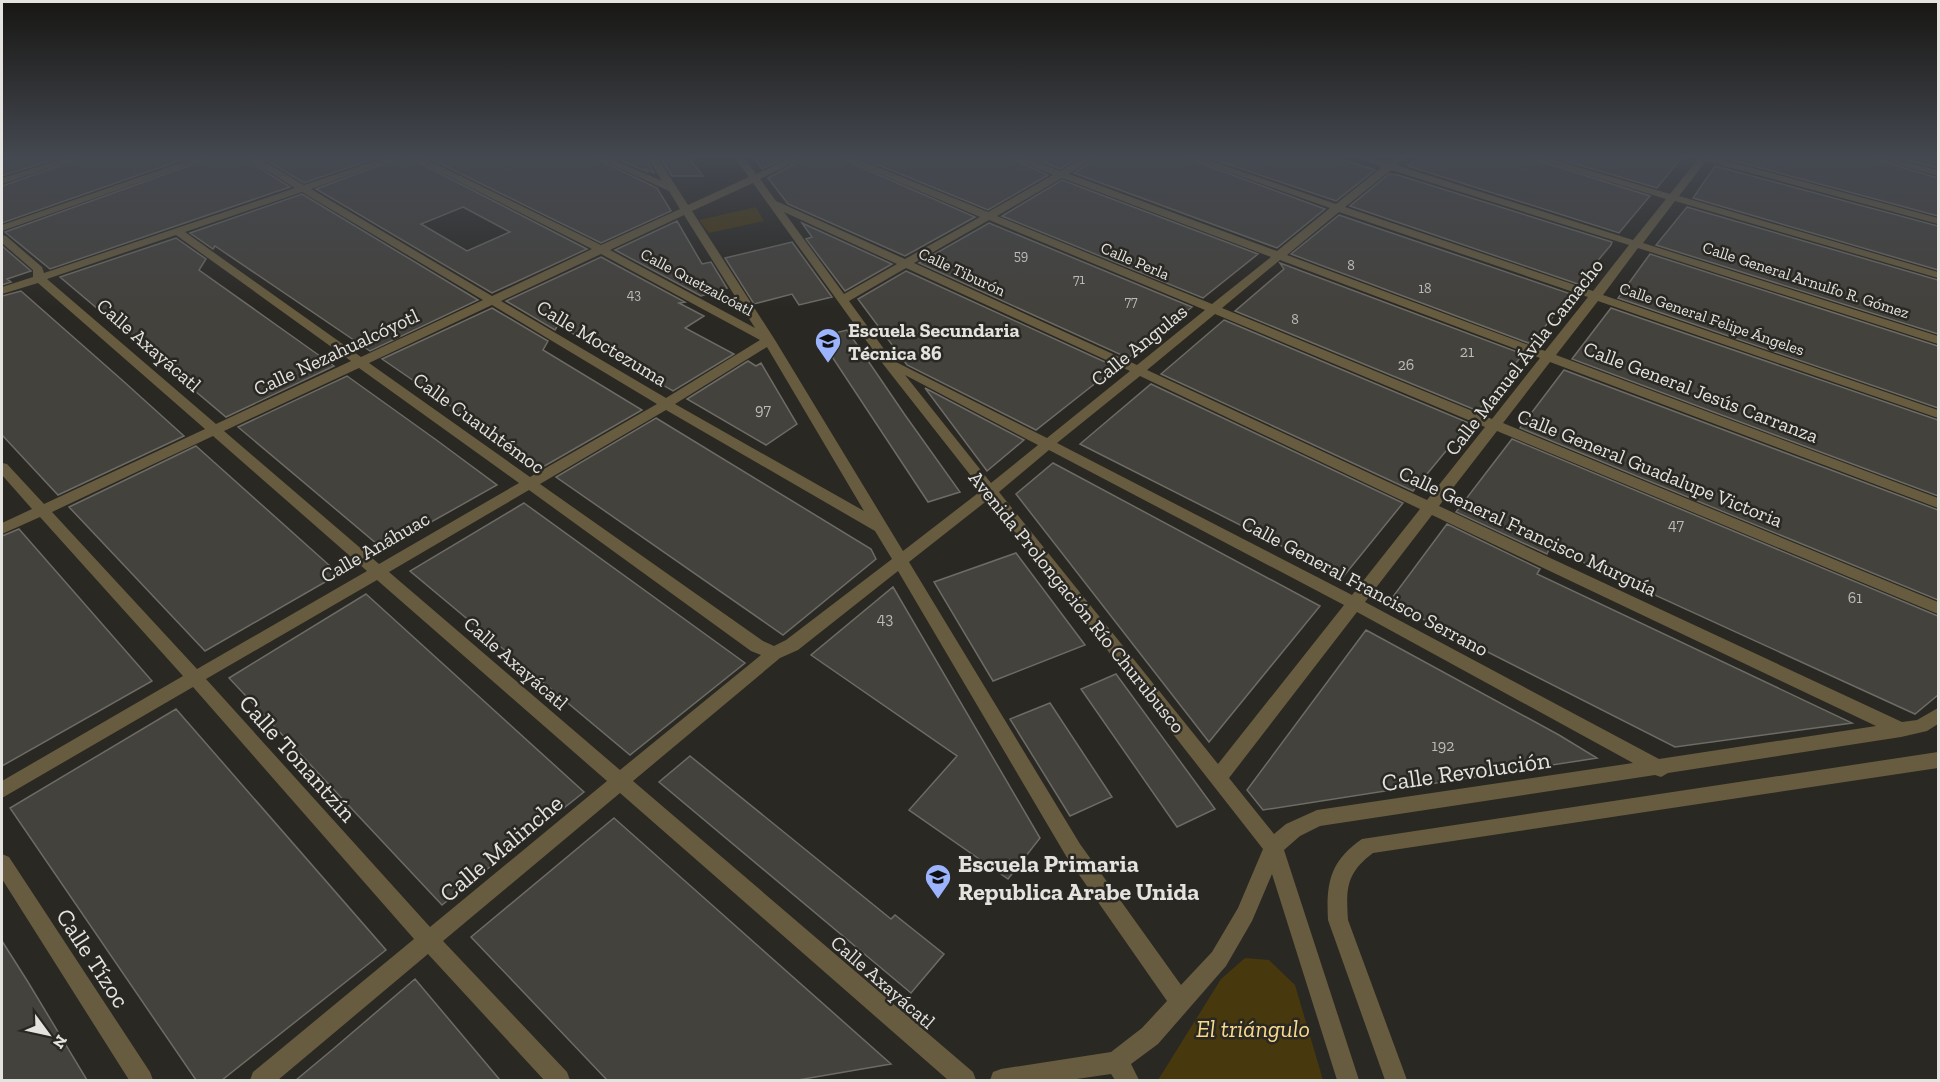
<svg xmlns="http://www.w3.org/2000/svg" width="1940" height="1082" viewBox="0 0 1940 1082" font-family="'Zilla Slab',serif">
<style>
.green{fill:#47380d}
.building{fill:#44423d;stroke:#6d6b65;stroke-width:1.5;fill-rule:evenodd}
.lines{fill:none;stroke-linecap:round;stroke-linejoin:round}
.minor{fill:#675c3f;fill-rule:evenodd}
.labels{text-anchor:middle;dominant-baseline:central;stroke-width:5;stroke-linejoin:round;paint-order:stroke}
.far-number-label{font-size:14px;fill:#bcbbb7}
.far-street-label{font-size:16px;fill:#e4e3e0;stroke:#2a2823}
.number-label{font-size:16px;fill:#bcbbb7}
.poi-label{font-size:20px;font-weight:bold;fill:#e4e3e0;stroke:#2a2823;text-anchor:start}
.street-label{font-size:20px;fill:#e4e3e0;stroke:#2a2823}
.near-street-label{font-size:24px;fill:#e4e3e0;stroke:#2a2823}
.near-poi-label{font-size:24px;font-weight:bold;fill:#e4e3e0;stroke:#2a2823;text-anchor:start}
.near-park-label{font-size:24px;font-style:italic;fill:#f9da8b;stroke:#2a2823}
</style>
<rect width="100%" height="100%" fill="#2a2823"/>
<!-- green -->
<path class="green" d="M756,207L764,221L709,233L699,220Z
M1245,958L1269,960L1295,985L1323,1080H1158L1221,979Z"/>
<!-- building -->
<path class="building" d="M2,157H61L2,176Z
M84,157H190L2,223V186Z
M213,157H243L290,187L50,269L5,232Z
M261,157H379L304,183Z
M402,157H408L587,249L492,293L316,189ZM463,207L510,232L467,251L421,224Z
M427,157H593L657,188L671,211L601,243Z
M613,157H645L654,173L645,169L647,172Z
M660,157H688L703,176H672Z
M754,157H787L762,169Z
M807,157H838L975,217L905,256L788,204L768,178Z
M859,157H1008L1048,175L988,210Z
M1030,157H1080L1060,169Z
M1098,157H1184L1325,209L1277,248L1074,173Z
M1207,157H1335L1375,170L1336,201Z
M1419,157H1527L1650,196L1619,233L1408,166Z
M1552,157H1682L1657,188Z
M1720,157H1868L1938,178V216Z
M1895,157H1938V168Z
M1715,166L1938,226V270L1693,198Z
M1389,174L1398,175L1612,242L1611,245L1578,284L1350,206Z
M1062,180L1258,254L1203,298L1002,216Z
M302,194L478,300L370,351L215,246L213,249L190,233Z
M1687,207L1938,280V334L1656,245Z
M1339,215L1571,294L1531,344L1291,254Z
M677,221L702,264L711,262L727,288L701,296L615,250Z
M802,223L892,264L845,291L806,239L812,237Z
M989,223L1192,307L1128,358L919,263Z
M176,238L206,259L199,270L334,366L226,417L60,277Z
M792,242L832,297L799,305L792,294L754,304L725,258Z
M2,246L31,271L7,279L11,282L2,285Z
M1650,254L1938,346V408L1618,298Z
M601,257L685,302L679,303L704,316L685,328L734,354L673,391L558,325L555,330L506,301Z
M1280,263L1523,354L1478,411L1235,311L1284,269Z
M906,271L1116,367L1036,430L907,365L858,299Z
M21,291L122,380L184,436L58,495L2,435V296Z
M492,308L548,341L543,350L642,410L541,468L382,359Z
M1611,308L1938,420V496L1572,359Z
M1224,320L1469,423L1413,491L1161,374Z
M847,330L905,415L960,492L928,502L819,337Z
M748,361L756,366L761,363L797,424L766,445L687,399Z
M1564,370L1938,510V600L1520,428Z
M347,376L435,439L497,485L383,549L238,427Z
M1151,384L1403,503L1343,577L1080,444Z
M925,388L1024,440L987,471Z
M656,418L871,549L876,559L783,635L556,477Z
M1512,439L1938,616V695L1915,714L1550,547L1547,554L1456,512Z
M196,446L339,574L205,651L69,507Z
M1053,463L1320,606L1209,742L1016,494Z
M524,503L745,663L630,755L410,571Z
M1447,524L1540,569L1537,574L1852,723L1675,747L1389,602Z
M19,529L152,681L2,766V536Z
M1016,553L1085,645L993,681L934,582Z
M893,587L1040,838L1008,879L909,810L957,756L811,655Z
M366,594L584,792L442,905L229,678Z
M1366,630L1559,735L1597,758L1263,810L1247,790Z
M1116,674L1215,809L1177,827L1081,689Z
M1050,703L1112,797L1070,816L1010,719Z
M176,709L386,950L222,1080H196L10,808Z
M690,756L891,919L895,915L944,954L911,993L659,782Z
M614,818L712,905L891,1064L798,1080H607L471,937Z
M2,941L28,982L87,1080H2Z
M415,979L500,1080H296L332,1050Z"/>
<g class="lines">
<!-- minor -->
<path class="minor" d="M68,157H82L2,184V178Z
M197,157H211L2,231V225Z
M245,157H257L304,185L386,157H400L311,189L492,296L592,249L410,157H422L601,245L680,209L669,191L595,157H608L662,181L647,157H657L688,205L749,177L734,157H744L756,174L792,157H805L760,179L776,201L905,259L980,217L840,157H853L988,212L1053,175L1010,157H1024L1060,171L1084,157H1096L1069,174L1277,251L1330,208L1186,157H1200L1336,204L1382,167L1356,157H1370L1388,162L1394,157H1405L1396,165L1633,240L1666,199L1529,157H1544L1670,194L1698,159L1696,157H1712L1938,218V224L1706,161L1679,196L1938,272V278L1675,201L1643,243L1938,336V344L1638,248L1603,295L1938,410V418L1598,301L1556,355L1938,498V508L1550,362L1503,423L1938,602V614L1497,431L1439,506L1902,722L1917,720L1938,708V724L1927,731L1901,737L1668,773L1661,777L1655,775L1320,826L1300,836L1284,850L1359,1080H1337L1272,874L1252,921L1226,966L1158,1044L1131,1064L1139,1080H1115L1111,1074L1070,1080H990L993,1072L1001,1069L1111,1052L1142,1028L1167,1001L1066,856L898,571L798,650L780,658L633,781L973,1072L976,1080H948L620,793L443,941L567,1072L570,1080H544L428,954L278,1080H250L253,1072L414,939L193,687L2,798V781L183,676L40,517L2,534V523L32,509L2,475V463L7,464L44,504L205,429L38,283L2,294V287L33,277V270L2,243V235L6,236L42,267L44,273L295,188ZM1391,170L1629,245L1593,291L1345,207ZM1062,178L1271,257L1212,304L997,216ZM753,183L883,364L982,490L903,551L775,340L692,211ZM302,192L483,300L361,357L185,232ZM784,212L897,264L844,294ZM1339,212L1588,297L1545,351L1287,255ZM684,215L755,328L610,250ZM989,220L1205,310L1137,365L914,263ZM176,235L351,361L216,424L47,279ZM601,254L760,340L666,398L501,301ZM1280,260L1540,358L1492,419L1222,308ZM906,268L1130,371L1047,438L892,360L849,301ZM492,305L657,404L530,477L369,363ZM1215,314L1485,427L1427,500L1147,370ZM767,347L864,511L675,404ZM359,368L519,483L379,564L224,431ZM905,375L1038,445L991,483ZM1140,376L1420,509L1352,595L1057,443ZM666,410L875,531L892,559L786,640L774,646L763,641L540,484ZM213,436L367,571L197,669L52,512ZM1049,450L1344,605L1218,764L999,492ZM529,490L751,651L761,655L620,770L389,572ZM989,499L1263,849L1238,908L1212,952L1181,985L1080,844L909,562ZM1432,515L1876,726L1659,759L1365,602ZM377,580L607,781L430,927L206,679ZM1357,612L1633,763L1317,810L1286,824L1274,834L1229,778Z
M1870,157H1886L1938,170V176Z
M1938,752V768L1373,853C1346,873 1346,889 1348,920L1407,1080H1385L1328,920C1326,883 1330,861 1362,839Z
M2,854L9,857L150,1072L153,1080H129L2,879Z"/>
</g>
<!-- sky -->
<linearGradient id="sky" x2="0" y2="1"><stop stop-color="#171613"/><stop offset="0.51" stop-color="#444850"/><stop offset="1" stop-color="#444850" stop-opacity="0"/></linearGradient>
<rect width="1940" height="308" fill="url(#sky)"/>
<!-- icons -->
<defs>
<g id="school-pin" transform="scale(1.35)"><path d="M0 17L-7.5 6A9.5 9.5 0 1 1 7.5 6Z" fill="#9bb4fd" stroke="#2a2823"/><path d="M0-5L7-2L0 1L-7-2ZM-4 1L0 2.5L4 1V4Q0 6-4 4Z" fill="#111"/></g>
</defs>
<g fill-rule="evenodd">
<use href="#school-pin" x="828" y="341"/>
<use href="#school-pin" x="938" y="877"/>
</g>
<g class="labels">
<!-- far-number labels -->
<g class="far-number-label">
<text x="1021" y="255">59</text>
<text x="1351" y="265">8</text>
<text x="1079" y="279">71</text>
<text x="1425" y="288">18</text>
<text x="634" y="294">43</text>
<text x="1131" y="301">77</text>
<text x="1295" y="319">8</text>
</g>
<!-- far-street labels -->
<g class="far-street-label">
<text transform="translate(1135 261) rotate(23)">Calle Perla</text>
<text transform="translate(962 272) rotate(25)">Calle Tiburón</text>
<text transform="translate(1806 280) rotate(18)">Calle General Arnulfo R. Gómez</text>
<text transform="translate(697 282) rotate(28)">Calle Quetzalcóatl</text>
<text transform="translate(1712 319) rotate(19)">Calle General Felipe Ángeles</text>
</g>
<!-- number labels -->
<g class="number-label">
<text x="1467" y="351">21</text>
<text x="1406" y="364">26</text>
<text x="763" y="409">97</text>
<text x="1676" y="524">47</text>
<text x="1855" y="597">61</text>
<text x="885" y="618">43</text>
<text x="1443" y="745">192</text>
</g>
<!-- poi labels -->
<g class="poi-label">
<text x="848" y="330">Escuela Secundaria<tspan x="848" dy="23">Técnica 86</tspan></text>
</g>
<!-- street labels -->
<g class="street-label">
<text transform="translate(602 343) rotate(31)">Calle Moctezuma</text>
<text transform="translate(149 345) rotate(41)">Calle Axayácatl</text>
<text transform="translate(1139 345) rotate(-39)">Calle Angulas</text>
<text transform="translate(336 352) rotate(-25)">Calle Nezahualcóyotl</text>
<text transform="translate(1524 357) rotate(-52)">Calle Manuel Ávila Camacho</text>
<text transform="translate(1701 392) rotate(21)">Calle General Jesús Carranza</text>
<text transform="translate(479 423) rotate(36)">Calle Cuauhtémoc</text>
<text transform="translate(1650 468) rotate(22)">Calle General Guadalupe Victoria</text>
<text transform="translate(1528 531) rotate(25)">Calle General Francisco Murguía</text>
<text transform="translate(375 547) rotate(-30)">Calle Anáhuac</text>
<text transform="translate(1365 586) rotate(28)">Calle General Francisco Serrano</text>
<text transform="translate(1077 602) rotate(51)">Avenida Prolongación Río Churubusco</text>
<text transform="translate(516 663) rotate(41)">Calle Axayácatl</text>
<text transform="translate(883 982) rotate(41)">Calle Axayácatl</text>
</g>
<!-- near-street labels -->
<g class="near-street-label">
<text transform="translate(298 758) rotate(48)">Calle Tonantzín</text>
<text transform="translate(1466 771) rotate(-8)">Calle Revolución</text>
<text transform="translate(501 848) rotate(-40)">Calle Malinche</text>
<text transform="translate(93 958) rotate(57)">Calle Tízoc</text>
</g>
<!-- near-poi labels -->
<g class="near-poi-label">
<text x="958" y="863">Escuela Primaria<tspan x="958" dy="28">Republica Arabe Unida</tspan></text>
</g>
<!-- near-park labels -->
<g class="near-park-label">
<text x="1253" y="1028">El triángulo</text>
</g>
</g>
<!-- border -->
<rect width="1940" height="1082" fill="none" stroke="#e4e3e0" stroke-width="6"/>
<!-- north arrow -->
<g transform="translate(48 1034) rotate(123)" stroke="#2a2823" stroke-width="4.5" paint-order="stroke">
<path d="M0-4.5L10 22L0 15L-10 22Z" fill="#e4e3e0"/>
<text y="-9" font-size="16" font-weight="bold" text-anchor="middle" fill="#e4e3e0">N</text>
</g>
</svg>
